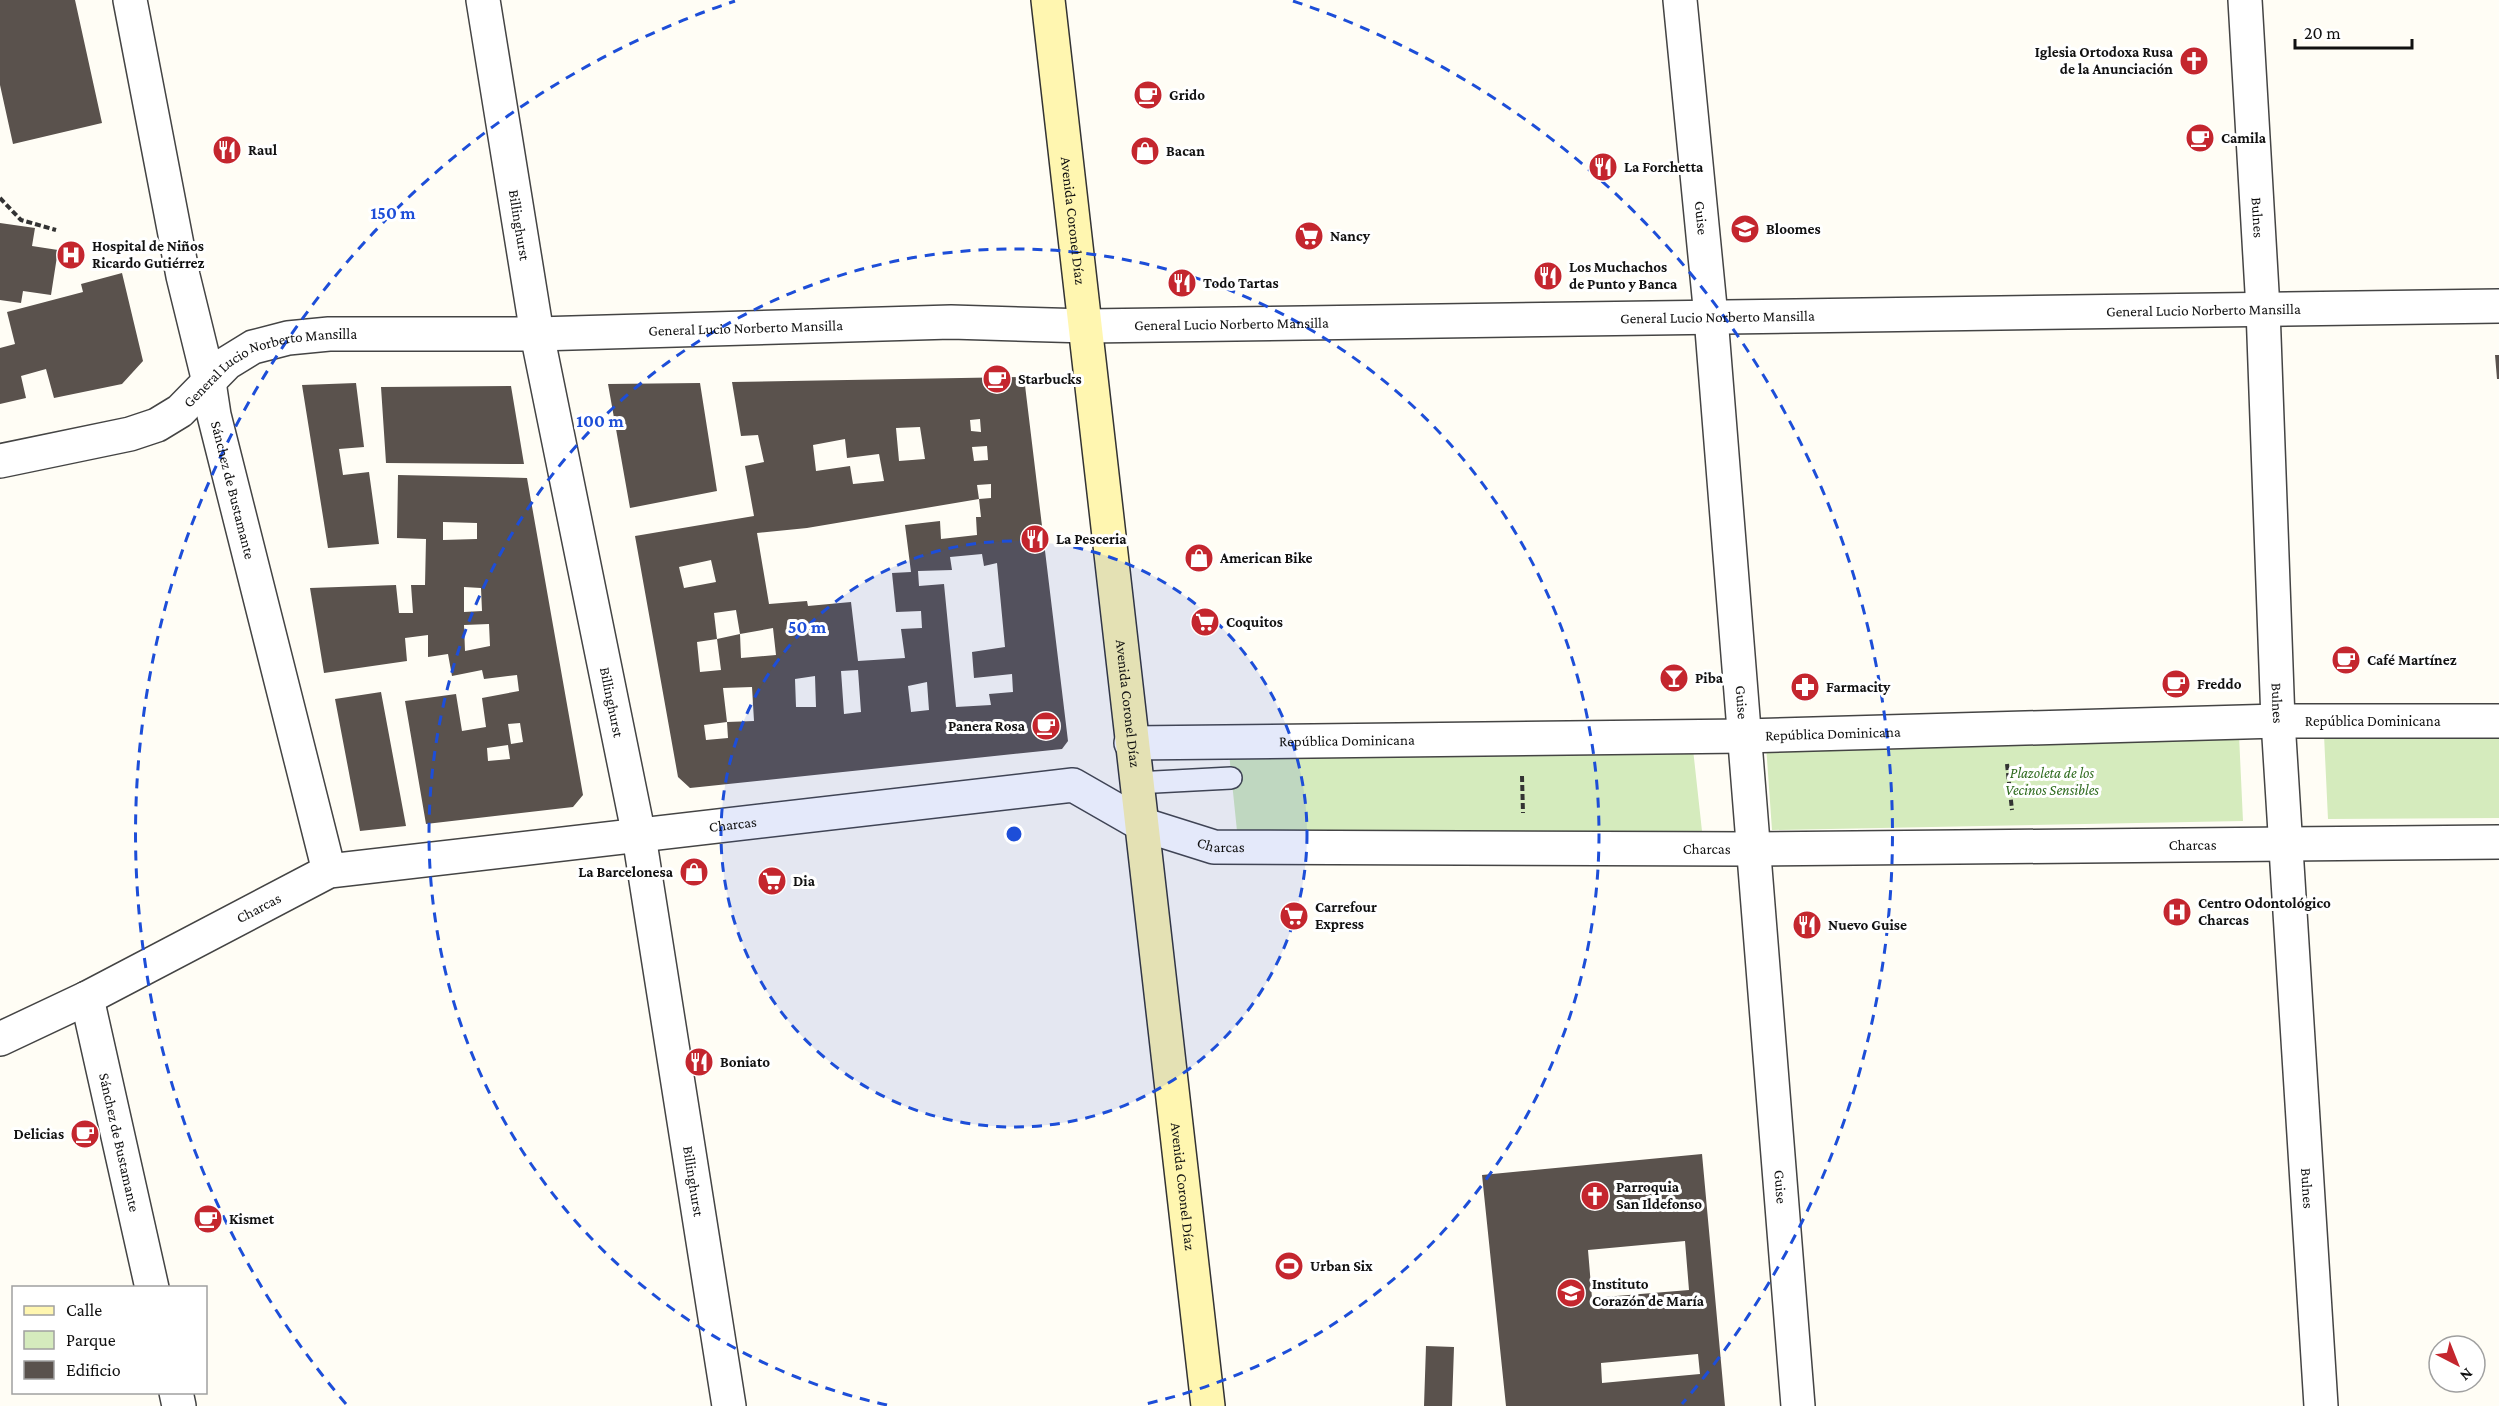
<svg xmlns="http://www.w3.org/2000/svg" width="2499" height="1406" viewBox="0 0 2499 1406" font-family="'Crimson Pro',serif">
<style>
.green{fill:#d5ebbd}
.building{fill:#5a524d;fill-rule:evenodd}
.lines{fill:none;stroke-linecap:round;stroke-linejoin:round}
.lane-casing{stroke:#444;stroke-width:24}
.street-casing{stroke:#444;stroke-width:36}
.secondary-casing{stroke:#333;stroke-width:36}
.path{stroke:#333;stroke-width:4;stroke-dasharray:6 3;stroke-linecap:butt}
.lane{stroke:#fff;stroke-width:21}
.street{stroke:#fff;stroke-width:33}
.secondary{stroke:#fff6b0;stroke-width:33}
.ring{fill:none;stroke:#1d4ed8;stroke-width:3;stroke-dasharray:10 8}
.labels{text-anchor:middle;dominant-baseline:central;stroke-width:6;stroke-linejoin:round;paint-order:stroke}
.poi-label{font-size:15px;font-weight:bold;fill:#111;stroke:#fff;text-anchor:start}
.street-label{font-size:15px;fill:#111;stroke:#fff}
.park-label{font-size:15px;font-style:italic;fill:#2f6b1f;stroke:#fff}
.centre{fill:#1d4ed8;stroke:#fff;stroke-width:3}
.ring-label{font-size:18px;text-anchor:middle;font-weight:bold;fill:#1d4ed8;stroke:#fff;stroke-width:6;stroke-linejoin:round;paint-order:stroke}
</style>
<rect width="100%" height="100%" fill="#fffdf5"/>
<!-- green -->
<path class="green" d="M2499,734V818L2328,819L2324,735Z
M2239,735L2243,821L1772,830L1766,745Z
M1693,749L1702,831H1237L1229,753Z"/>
<!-- building -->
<path class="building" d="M0,0H75L102,123L13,144L0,85Z
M0,223L35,228L32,246L58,250L51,295L23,291L21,303L0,300Z
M122,273L143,361L122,384L54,398L46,369L21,376L26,398L0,404V348L15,344L7,312L83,292L81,284Z
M2495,355H2499V379H2497Z
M1024,377L1068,741L1062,749L690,788L678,777L635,536L754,516L745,466L764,462L758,435L741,436L732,382ZM980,419L981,432L971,431L970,420ZM920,427L925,459L899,461L896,428ZM845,439L847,458L879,454L884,481L853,484L850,466L816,471L813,445ZM987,446L988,460L974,461L972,447ZM991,484V498L979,499L981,517H976L977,535L941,539L940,521L905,525L911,572L892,573L896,612L921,611L922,628L901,629L905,658L858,661L851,602L808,606L807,601L769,604L757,533L807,528L979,499L977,485ZM982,554L984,566L997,563L1005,647L972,652L974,678L1012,674L1013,692L989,694L991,705L956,707L944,584L919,586L918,571L952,570L950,557ZM711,560L716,582L684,588L679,567ZM736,610L740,634L773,628L776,655L741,658L740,634L717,639L721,670L700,672L697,642L717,639L714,613ZM858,670L861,712L844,714L841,671ZM815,676L816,707H796L795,679ZM927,682L929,710L911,712L908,686ZM752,687L754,721L727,722L728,738L706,740L704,725L727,722L723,688Z
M356,383L364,447L339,449L343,475L369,472L379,544L328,548L302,385Z
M700,383L717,491L630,508L608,384Z
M511,386L524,464L386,463L381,387Z
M398,475L527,478L583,795L573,807L426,824L405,701L456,694L462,731L486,727L482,698L519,691L517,675L484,679L482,670L452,676L448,654L428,657V635L405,638L407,661L324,673L310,588L396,585L399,613H413L411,585H425L426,539L397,538ZM443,522L477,523V539L443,540ZM464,587L481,588L482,611L464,612ZM489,624L490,646L465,651L464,625ZM520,723L523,742L511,744L508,724ZM508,745L510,759L488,761L487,748Z
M381,692L406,826L360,831L335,699Z
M1702,1154L1725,1406H1506L1482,1175ZM1685,1241L1689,1290L1592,1298L1588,1250ZM1698,1354L1700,1374L1602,1383L1601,1363Z
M1426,1346L1454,1347L1452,1406H1424Z"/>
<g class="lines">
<!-- lane casing -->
<g class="lane-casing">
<path id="lane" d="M1136,783L1231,778"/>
</g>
<!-- street casing -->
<g class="street-casing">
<g id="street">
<path id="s1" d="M130,0L183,276L209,382L214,415L329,871"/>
<path id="s2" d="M483,0L537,334L639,836L729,1406"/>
<path id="s3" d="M1680,0L1711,317L1798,1406"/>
<path id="s4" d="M2245,0L2263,309L2278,721L2321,1406"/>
<path id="s5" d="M0,461L130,434L157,425L180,411L227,363L253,347L288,338L329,334H537L951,322L1087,326L2499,306"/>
<path id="s6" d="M1131,743L1744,736L2278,721H2499"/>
<path id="s7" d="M87,998L152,1288"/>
<path id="s8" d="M0,1039L87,998L329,871L1073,785L1141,824L1214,847L1752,849L2499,842"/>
<path d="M176,1392L179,1406"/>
</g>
</g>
<!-- secondary casing -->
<g class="secondary-casing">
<g id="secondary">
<path id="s9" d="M1048,0L1208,1406"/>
</g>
</g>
<!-- path -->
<path class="path" d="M0,198L21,220L56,230
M2007,764L2012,810
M1522,776L1523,813"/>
<!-- lane -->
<use href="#lane" class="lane"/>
<!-- street -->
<use href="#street" class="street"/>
<!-- secondary -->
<use href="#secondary" class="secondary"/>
</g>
<!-- distance rings -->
<circle cx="1014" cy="834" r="293" fill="#1d4ed8" fill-opacity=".12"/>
<g class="ring">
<circle cx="1014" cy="834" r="293"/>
<path d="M887 1405A585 585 0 1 1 1141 1405"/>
<path d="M346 1404A878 878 0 0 1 735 1M1293 1A878 878 0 0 1 1682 1404"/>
</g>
<!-- icons -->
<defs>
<g id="church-disc" transform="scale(1.5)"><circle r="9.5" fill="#c4262e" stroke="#fff"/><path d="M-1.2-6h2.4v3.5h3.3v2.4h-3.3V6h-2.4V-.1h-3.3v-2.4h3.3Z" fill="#fff"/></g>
<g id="cafe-disc" transform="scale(1.5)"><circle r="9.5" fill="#c4262e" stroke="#fff"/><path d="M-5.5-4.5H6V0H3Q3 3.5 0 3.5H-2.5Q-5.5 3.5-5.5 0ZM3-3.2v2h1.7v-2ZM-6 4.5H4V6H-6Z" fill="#fff"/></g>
<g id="restaurant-disc" transform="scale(1.5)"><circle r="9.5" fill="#c4262e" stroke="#fff"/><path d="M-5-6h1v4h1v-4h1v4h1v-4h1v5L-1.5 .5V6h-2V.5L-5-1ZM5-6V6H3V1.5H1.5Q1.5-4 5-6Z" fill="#fff"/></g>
<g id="shop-disc" transform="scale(1.5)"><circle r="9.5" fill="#c4262e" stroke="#fff"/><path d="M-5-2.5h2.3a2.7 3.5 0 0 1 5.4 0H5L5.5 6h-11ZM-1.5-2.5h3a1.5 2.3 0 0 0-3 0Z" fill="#fff"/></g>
<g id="school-disc" transform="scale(1.5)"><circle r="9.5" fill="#c4262e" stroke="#fff"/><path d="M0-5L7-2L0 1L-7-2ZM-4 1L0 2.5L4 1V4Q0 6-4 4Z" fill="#fff"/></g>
<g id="supermarket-disc" transform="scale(1.5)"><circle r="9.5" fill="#c4262e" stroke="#fff"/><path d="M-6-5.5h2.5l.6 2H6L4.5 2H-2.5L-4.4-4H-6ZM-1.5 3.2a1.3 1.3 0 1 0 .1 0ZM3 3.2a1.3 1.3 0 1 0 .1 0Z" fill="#fff"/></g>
<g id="hospital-disc" transform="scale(1.5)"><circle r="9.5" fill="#c4262e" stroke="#fff"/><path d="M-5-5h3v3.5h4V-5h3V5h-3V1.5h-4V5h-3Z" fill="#fff"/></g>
<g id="bar-disc" transform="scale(1.5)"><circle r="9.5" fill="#c4262e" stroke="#fff"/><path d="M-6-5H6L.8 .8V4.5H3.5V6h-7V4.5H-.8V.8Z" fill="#fff"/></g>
<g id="pharmacy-disc" transform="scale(1.5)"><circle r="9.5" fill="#c4262e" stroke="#fff"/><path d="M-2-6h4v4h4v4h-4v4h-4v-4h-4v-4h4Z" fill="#fff"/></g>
<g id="stadium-disc" transform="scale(1.5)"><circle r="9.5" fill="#c4262e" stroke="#fff"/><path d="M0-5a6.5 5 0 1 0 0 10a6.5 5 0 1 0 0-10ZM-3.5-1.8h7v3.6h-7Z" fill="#fff"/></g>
</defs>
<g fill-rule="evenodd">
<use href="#church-disc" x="2194" y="61"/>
<use href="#cafe-disc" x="1148" y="95"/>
<use href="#cafe-disc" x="2200" y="138"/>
<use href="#restaurant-disc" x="227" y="150"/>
<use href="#shop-disc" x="1145" y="151"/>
<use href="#restaurant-disc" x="1603" y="167"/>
<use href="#school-disc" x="1745" y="229"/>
<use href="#supermarket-disc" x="1309" y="236"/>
<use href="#hospital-disc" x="71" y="255"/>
<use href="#restaurant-disc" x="1548" y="276"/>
<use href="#restaurant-disc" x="1182" y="283"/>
<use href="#cafe-disc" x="997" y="379"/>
<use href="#restaurant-disc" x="1035" y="539"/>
<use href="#shop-disc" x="1199" y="558"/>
<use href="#supermarket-disc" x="1205" y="622"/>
<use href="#cafe-disc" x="2346" y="660"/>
<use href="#bar-disc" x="1674" y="678"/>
<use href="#cafe-disc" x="2176" y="684"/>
<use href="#pharmacy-disc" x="1805" y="687"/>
<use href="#cafe-disc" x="1046" y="726"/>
<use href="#shop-disc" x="694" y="872"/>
<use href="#supermarket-disc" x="772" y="881"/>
<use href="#hospital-disc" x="2177" y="912"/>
<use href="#supermarket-disc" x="1294" y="916"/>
<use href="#restaurant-disc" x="1807" y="925"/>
<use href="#restaurant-disc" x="699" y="1062"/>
<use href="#cafe-disc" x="85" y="1134"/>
<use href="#church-disc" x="1595" y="1196"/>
<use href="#cafe-disc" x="208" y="1219"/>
<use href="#stadium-disc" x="1289" y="1266"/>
<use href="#school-disc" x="1571" y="1293"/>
</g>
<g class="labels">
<!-- poi labels -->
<g class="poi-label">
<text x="2173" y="52" text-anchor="end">Iglesia Ortodoxa Rusa<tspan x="2173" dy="17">de la Anunciación</tspan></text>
<text x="1169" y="95">Grido</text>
<text x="2221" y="138">Camila</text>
<text x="248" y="150">Raul</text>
<text x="1166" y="151">Bacan</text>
<text x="1624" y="167">La Forchetta</text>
<text x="1766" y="229">Bloomes</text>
<text x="1330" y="236">Nancy</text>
<text x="92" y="246">Hospital de Niños<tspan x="92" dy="17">Ricardo Gutiérrez</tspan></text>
<text x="1569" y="267">Los Muchachos<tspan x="1569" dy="17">de Punto y Banca</tspan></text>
<text x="1203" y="283">Todo Tartas</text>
<text x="1018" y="379">Starbucks</text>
<text x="1056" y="539">La Pesceria</text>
<text x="1220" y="558">American Bike</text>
<text x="1226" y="622">Coquitos</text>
<text x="2367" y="660">Café Martínez</text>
<text x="1695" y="678">Piba</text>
<text x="2197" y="684">Freddo</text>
<text x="1826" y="687">Farmacity</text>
<text x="1025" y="726" text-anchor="end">Panera Rosa</text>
<text x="673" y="872" text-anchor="end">La Barcelonesa</text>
<text x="793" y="881">Dia</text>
<text x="2198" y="903">Centro Odontológico<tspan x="2198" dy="17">Charcas</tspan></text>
<text x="1315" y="907">Carrefour<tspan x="1315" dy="17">Express</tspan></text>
<text x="1828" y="925">Nuevo Guise</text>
<text x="720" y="1062">Boniato</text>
<text x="64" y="1134" text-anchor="end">Delicias</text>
<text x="1616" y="1187">Parroquia<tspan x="1616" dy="17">San Ildefonso</tspan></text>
<text x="229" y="1219">Kismet</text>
<text x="1310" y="1266">Urban Six</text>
<text x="1592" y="1284">Instituto<tspan x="1592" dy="17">Corazón de María</tspan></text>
</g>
<!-- street labels -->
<g class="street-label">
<text stroke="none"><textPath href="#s3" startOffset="219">Guise</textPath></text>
<text stroke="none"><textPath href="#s4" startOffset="218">Bulnes</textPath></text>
<text stroke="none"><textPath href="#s9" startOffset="222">Avenida Coronel Díaz</textPath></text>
<text stroke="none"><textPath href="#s2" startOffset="228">Billinghurst</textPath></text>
<text stroke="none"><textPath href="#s5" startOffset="2238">General Lucio Norberto Mansilla</textPath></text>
<text stroke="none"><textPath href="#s5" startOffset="1752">General Lucio Norberto Mansilla</textPath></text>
<text stroke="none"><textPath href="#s5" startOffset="1266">General Lucio Norberto Mansilla</textPath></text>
<text stroke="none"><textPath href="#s5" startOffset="780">General Lucio Norberto Mansilla</textPath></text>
<text stroke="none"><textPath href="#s5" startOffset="294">General Lucio Norberto Mansilla</textPath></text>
<text stroke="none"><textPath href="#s1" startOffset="501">Sánchez de Bustamante</textPath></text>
<text stroke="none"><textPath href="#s2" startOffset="714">Billinghurst</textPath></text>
<text stroke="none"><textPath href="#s9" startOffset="708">Avenida Coronel Díaz</textPath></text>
<text stroke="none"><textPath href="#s3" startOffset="705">Guise</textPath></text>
<text stroke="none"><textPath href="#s4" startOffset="704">Bulnes</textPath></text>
<text stroke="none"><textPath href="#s6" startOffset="1242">República Dominicana</textPath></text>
<text stroke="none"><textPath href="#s6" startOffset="702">República Dominicana</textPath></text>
<text stroke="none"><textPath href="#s6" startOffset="216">República Dominicana</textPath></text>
<text stroke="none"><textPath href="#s8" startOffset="776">Charcas</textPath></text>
<text stroke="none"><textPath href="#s8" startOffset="1280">Charcas</textPath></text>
<text stroke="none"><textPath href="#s8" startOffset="2252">Charcas</textPath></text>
<text stroke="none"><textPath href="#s8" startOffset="1766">Charcas</textPath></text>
<text stroke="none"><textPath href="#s8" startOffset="290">Charcas</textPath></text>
<text stroke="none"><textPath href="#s7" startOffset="148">Sánchez de Bustamante</textPath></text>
<text stroke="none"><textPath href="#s2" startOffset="1200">Billinghurst</textPath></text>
<text stroke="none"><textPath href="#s9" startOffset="1194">Avenida Coronel Díaz</textPath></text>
<text stroke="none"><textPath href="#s3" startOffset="1191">Guise</textPath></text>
<text stroke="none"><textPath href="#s4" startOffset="1190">Bulnes</textPath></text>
</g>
<!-- park labels -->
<g class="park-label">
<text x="2052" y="773">Plazoleta de los<tspan x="2052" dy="17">Vecinos Sensibles</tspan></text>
</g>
</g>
<circle cx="1014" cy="834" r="9" class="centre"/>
<g class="ring-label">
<text x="393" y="219">150 m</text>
<text x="600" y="427">100 m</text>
<text x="807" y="633">50 m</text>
</g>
<!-- legend -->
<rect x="12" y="1286" width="195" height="108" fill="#ffffff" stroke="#a0a0a0" stroke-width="1.5"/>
<rect x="24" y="1306" width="30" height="9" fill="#fff6b0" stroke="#a0a0a0" stroke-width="1.5"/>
<text x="66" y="1316" font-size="18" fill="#111111">Calle</text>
<rect x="24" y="1331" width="30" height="18" fill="#d5ebbd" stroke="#a0a0a0" stroke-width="1.5"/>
<text x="66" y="1346" font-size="18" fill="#111111">Parque</text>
<rect x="24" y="1361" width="30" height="18" fill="#5a524d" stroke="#a0a0a0" stroke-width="1.5"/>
<text x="66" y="1376" font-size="18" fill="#111111">Edificio</text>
<!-- north arrow -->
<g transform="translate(2457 1364) rotate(138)"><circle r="28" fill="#ffffff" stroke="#a0a0a0" stroke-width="1.5"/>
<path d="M0-4.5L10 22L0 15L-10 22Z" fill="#c4262e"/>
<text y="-9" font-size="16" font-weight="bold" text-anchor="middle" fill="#111111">N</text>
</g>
<!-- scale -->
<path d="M2295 39v9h117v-9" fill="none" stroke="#111111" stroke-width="3"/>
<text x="2304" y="39" font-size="18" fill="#111111" stroke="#ffffff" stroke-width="4.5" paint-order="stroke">20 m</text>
</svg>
